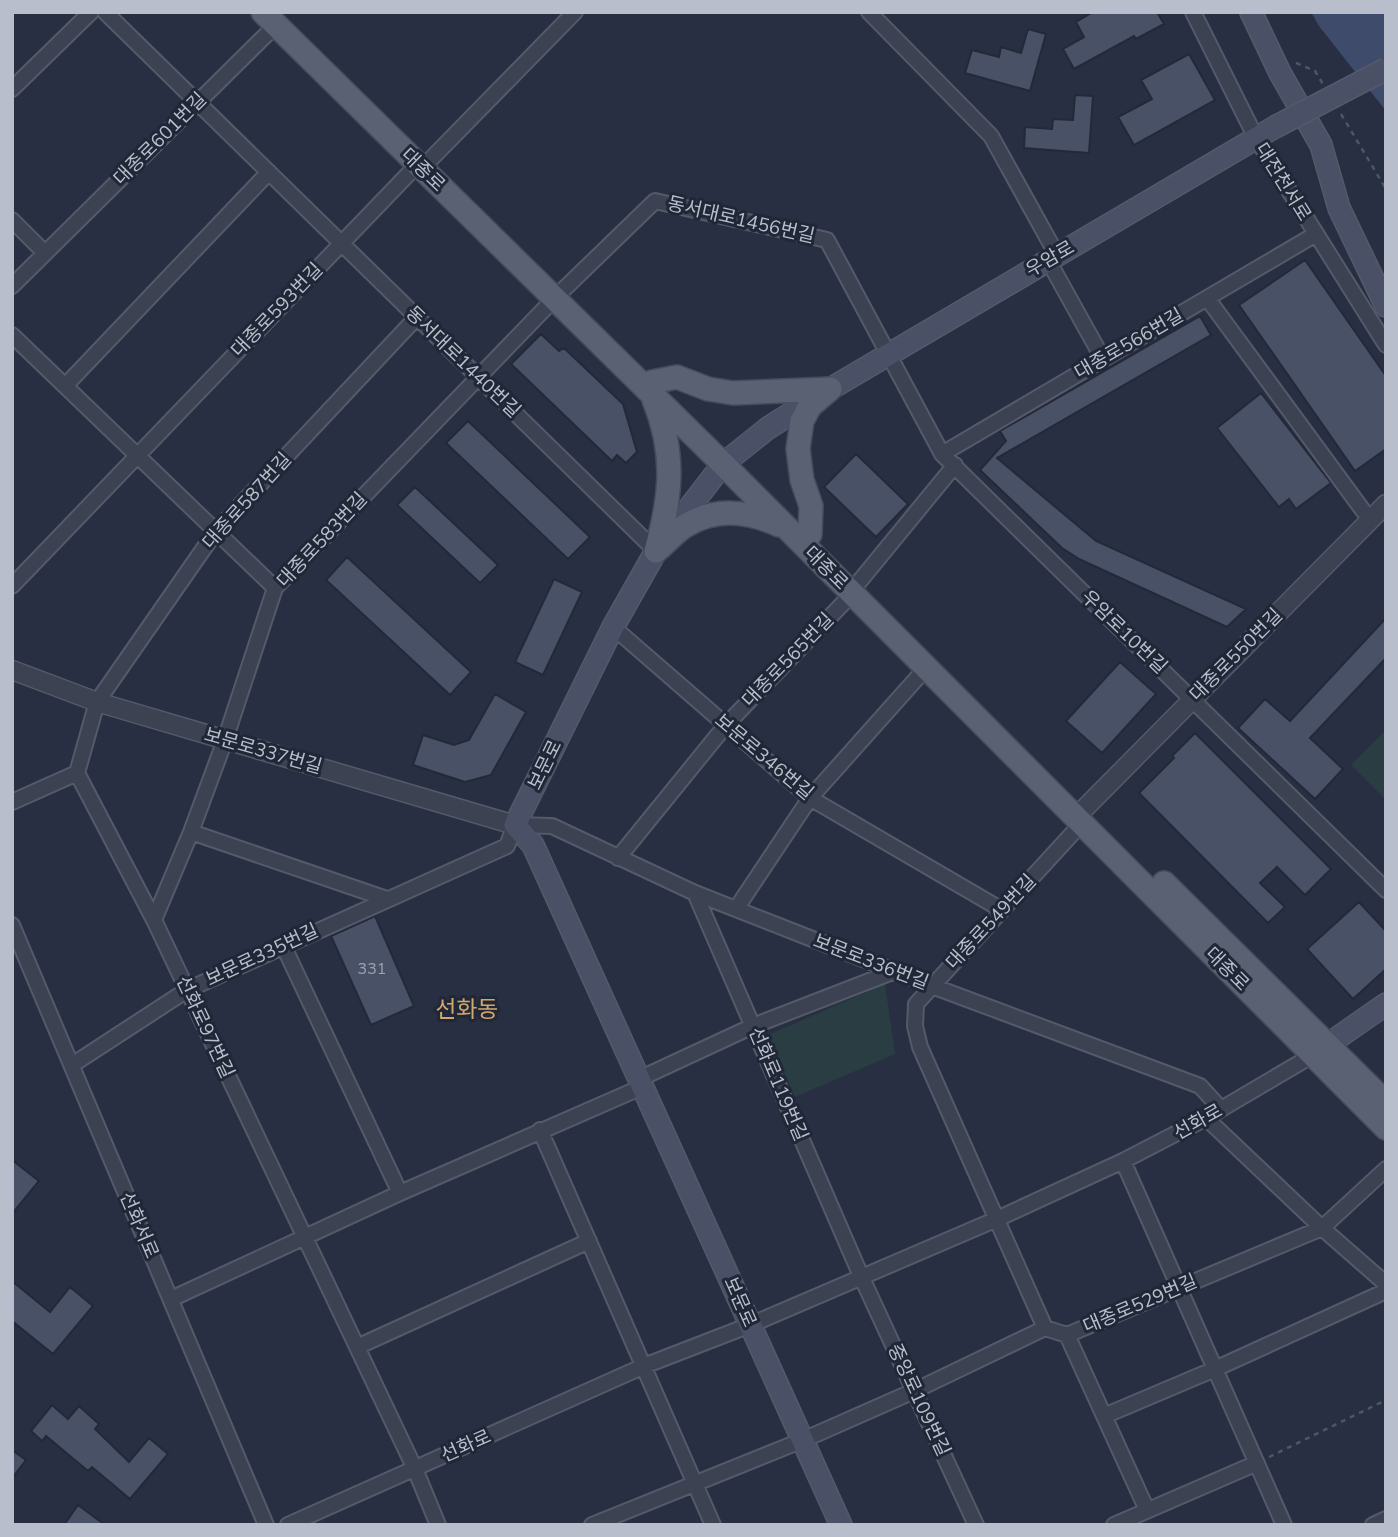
<svg xmlns="http://www.w3.org/2000/svg" width="1398" height="1537" viewBox="0 0 1398 1537" font-family="'Nunito Sans','Noto Sans KR',sans-serif">
<style>
.green{fill:#2a3d43}
.water{fill:#3e4b6a}
.building{fill:#495166;stroke:#232939;stroke-width:2}
.lines{fill:none;stroke-linecap:round;stroke-linejoin:round}
.minor-casing{stroke:#545a69;stroke-width:18}
.tertiary-casing{stroke:#545a69;stroke-width:21}
.secondary-casing{stroke:#545a69;stroke-width:24}
.primary-casing{stroke:#464b5b;stroke-width:26}
.path{stroke:#485a60;stroke-width:2.5;stroke-dasharray:5 5;stroke-linecap:butt}
.minor{stroke:#3c4252;stroke-width:14}
.tertiary{stroke:#3c4252;stroke-width:18}
.secondary{stroke:#4a5065;stroke-width:21}
.primary{stroke:#5a6172;stroke-width:23}
.secondary-bridge-casing{stroke:#545a69;stroke-width:24;stroke-linecap:butt}
.secondary-bridge{stroke:#4a5065;stroke-width:21}
.labels{text-anchor:middle;dominant-baseline:central;stroke-width:6;stroke-linejoin:round;paint-order:stroke}
.number-label{font-size:16px;fill:#9da3b2}
.street-label{font-size:19px;fill:#b9becc;stroke:#202737}
.quarter-label{font-size:23px;fill:#d3a76c;stroke:#202737}
</style>
<rect width="100%" height="100%" fill="#282f42"/>
<!-- green -->
<path class="green" d="M1386,730V800L1351,765Z
M885,984L895,1054L795,1097L768,1035Z"/>
<!-- water -->
<path class="water" d="M1311,12H1386V111L1319,26Z"/>
<!-- building -->
<path class="building" d="M1093,12H1157L1164,24L1136,39L1134,36L1074,69L1063,49L1084,37L1076,22Z
M1028,29L1046,34L1030,91L965,73L972,50L999,57L1001,47L1021,53Z
M1189,54L1215,100L1134,145L1118,117L1152,99L1141,80Z
M1075,95L1093,96L1089,153L1024,148L1025,127L1052,129L1053,119L1073,120Z
M1305,260L1386,376V449L1355,471L1239,305Z
M1200,316L1211,335L997,458L1096,541L1246,609L1227,627L1079,559L1062,548L980,470L1006,441L1000,431Z
M541,334L559,351L564,348L623,404L637,452L626,463L617,455L612,461L511,364Z
M1261,393L1331,483L1296,509L1289,499L1279,507L1217,428Z
M468,421L590,537L568,559L446,443Z
M856,454L908,504L876,537L824,487Z
M415,487L498,565L480,583L397,505Z
M347,557L471,672L450,695L326,580Z
M554,579L582,592L543,675L515,662Z
M1386,618V658L1310,738L1343,769L1315,799L1238,728L1265,699L1290,721Z
M1120,662L1156,694L1102,753L1066,721Z
M495,694L526,712L491,775L465,782L413,765L423,735L454,745L469,740Z
M1195,733L1331,869L1305,895L1277,867L1260,883L1285,907L1268,923L1139,793L1174,758L1172,756Z
M1359,902L1386,931V969L1353,999L1307,949Z
M375,916L414,1006L371,1025L331,936Z
M12,1160L39,1181L12,1214Z
M12,1281L50,1312L70,1287L93,1306L53,1354L12,1321Z
M52,1405L68,1419L79,1406L99,1424L95,1429L129,1462L149,1438L168,1454L130,1499L92,1467L88,1471L46,1436L42,1441L31,1431Z
M12,1450L26,1460L12,1478Z
M78,1505L105,1525H64Z"/>
<g class="lines">
<!-- minor casing -->
<g class="minor-casing">
<path id="minor" d="M105,12L656,551
M869,12L991,136L1057,255
M1193,12L1256,138L1386,345
M12,89L91,12
M12,220L45,253
M1048,260L1103,359
M12,286L276,25
M561,292L655,201L827,240L942,454L1386,890
M1207,298L1370,520
M12,335L275,588
M65,386L269,172
M942,454L1316,234
M859,582L955,465
M12,586L418,164L429,161L575,12
M613,627L810,798L1002,910
M77,773L154,920L415,1469L438,1525
M77,773L97,702L216,531L417,317
M12,802L77,773
M191,832L387,899
M618,858L726,725L852,594
M695,893L861,1276L976,1525
M736,909L810,798L926,668
M154,920L191,832L225,740L275,588L554,299
M12,925L266,1525
M283,945L400,1193
M72,1065L187,990L507,846L515,825L552,826L695,893L932,986L1200,1086L1221,1109
M639,1079L753,1026L895,971
M1206,1118L1322,1228L1386,1284
M540,1130L713,1525
M1123,1161L1284,1525
M171,1299L400,1193L642,1087
M1045,1328L920,1047L915,1026L916,1004L1082,823
M1067,1335L1147,1510
M357,1347L589,1241
M1104,1416L1215,1369L1386,1291
M288,1525L644,1366L750,1325L997,1219L1123,1161L1206,1118L1313,1055
M592,1525L803,1440L914,1391L1045,1328L1067,1335L1322,1228L1386,1169
M1114,1525L1257,1463
M1373,1525L1386,1519"/>
</g>
<!-- tertiary casing -->
<g class="tertiary-casing">
<path id="tertiary" d="M12,670L97,702L515,825
M1086,807L1386,504"/>
</g>
<!-- secondary casing -->
<g class="secondary-casing">
<path id="secondary" d="M1251,12L1280,73L1321,145L1339,208L1386,306
M1313,1055L1386,1004
M841,1525L533,845L515,825L613,627L656,551L723,464L768,428L830,389L1275,127"/>
</g>
<!-- primary casing -->
<g class="primary-casing">
<path id="primary" d="M263,12L723,464L1386,1128
M652,382L677,377L708,389L733,393L830,389
M654,400C676,454 671,497 656,551
M810,534L811,506L802,480L798,449L802,421L810,406L830,389
M656,551C666,543 675,532 685,526C715,507 749,511 779,525
M1164,883L1386,1103"/>
</g>
<!-- path -->
<path class="path" d="M1296,63L1315,71L1323,84
M1341,114L1386,189
M1269,1457L1386,1400"/>
<!-- minor -->
<use href="#minor" class="minor"/>
<!-- tertiary -->
<use href="#tertiary" class="tertiary"/>
<!-- secondary -->
<use href="#secondary" class="secondary"/>
<!-- primary -->
<use href="#primary" class="primary"/>
<!-- secondary-bridge casing -->
<g class="secondary-bridge-casing">
<path id="secondary-bridge" d="M1275,127L1386,69"/>
</g>
<!-- secondary-bridge -->
<use href="#secondary-bridge" class="secondary-bridge"/>
</g>
<g class="labels">
<!-- number labels -->
<g class="number-label">
<text x="372" y="969">331</text>
</g>
<!-- street labels -->
<g class="street-label">
<text transform="translate(160 139) rotate(-45)">대종로601번길</text>
<text transform="translate(423 170) rotate(44)">대종로</text>
<text transform="translate(1283 182) rotate(58)">대전천서로</text>
<text transform="translate(741 220) rotate(13)">동서대로1456번길</text>
<text transform="translate(1050 259) rotate(-30)">우암로</text>
<text transform="translate(277 310) rotate(-46)">대종로593번길</text>
<text transform="translate(1129 344) rotate(-30)">대종로566번길</text>
<text transform="translate(463 362) rotate(44)">동서대로1440번길</text>
<text transform="translate(247 501) rotate(-48)">대종로587번길</text>
<text transform="translate(322 540) rotate(-47)">대종로583번길</text>
<text transform="translate(826 568) rotate(45)">대종로</text>
<text transform="translate(1124 632) rotate(44)">우암로10번길</text>
<text transform="translate(1236 655) rotate(-45)">대종로550번길</text>
<text transform="translate(788 660) rotate(-46)">대종로565번길</text>
<text transform="translate(263 751) rotate(16)">보문로337번길</text>
<text transform="translate(764 757) rotate(40)">보문로346번길</text>
<text transform="translate(545 765) rotate(-64)">보문로</text>
<text transform="translate(991 922) rotate(-47)">대종로549번길</text>
<text transform="translate(262 955) rotate(-25)">보문로335번길</text>
<text transform="translate(871 962) rotate(21)">보문로336번길</text>
<text transform="translate(1227 969) rotate(45)">대종로</text>
<text transform="translate(205 1027) rotate(65)">선화로97번길</text>
<text transform="translate(778 1084) rotate(67)">선화로119번길</text>
<text transform="translate(1198 1122) rotate(-29)">선화로</text>
<text transform="translate(139 1225) rotate(67)">선화서로</text>
<text transform="translate(740 1302) rotate(66)">보문로</text>
<text transform="translate(1140 1304) rotate(-23)">대종로529번길</text>
<text transform="translate(919 1400) rotate(65)">중앙로109번길</text>
<text transform="translate(466 1446) rotate(-24)">선화로</text>
</g>
<!-- quarter labels -->
<g class="quarter-label">
<text x="467" y="1009">선화동</text>
</g>
</g>
<!-- border -->
<rect width="1398" height="1537" fill="none" stroke="#b9becc" stroke-width="28"/>
</svg>
